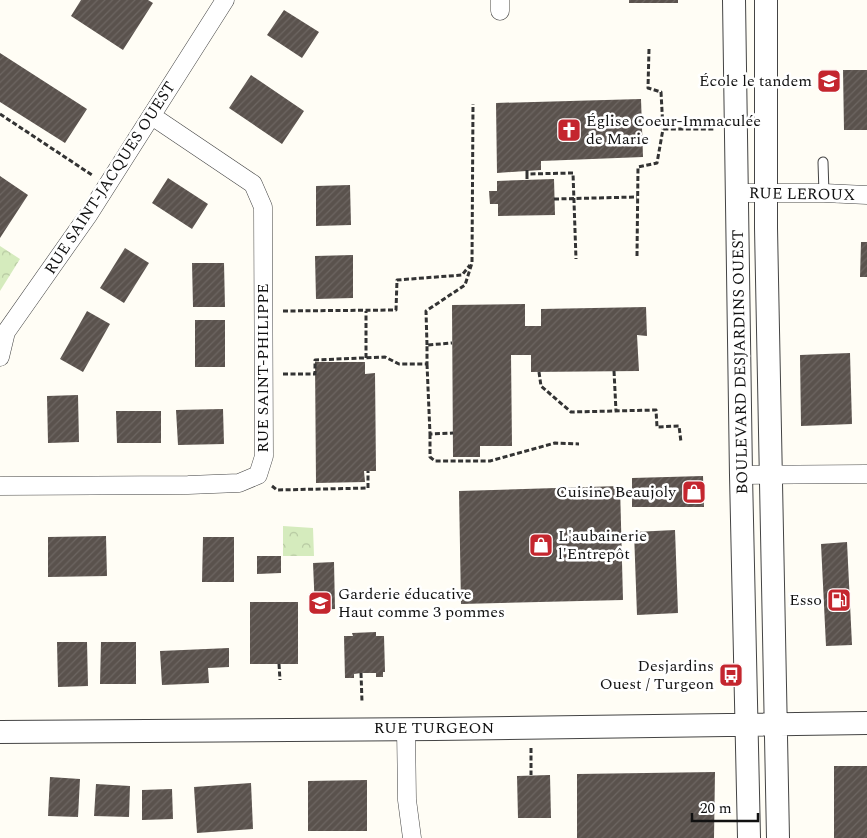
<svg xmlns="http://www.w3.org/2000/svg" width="867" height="838" viewBox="0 0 867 838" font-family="Spectral,serif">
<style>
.park{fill:url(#park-crowns)}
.building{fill:url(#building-hatch)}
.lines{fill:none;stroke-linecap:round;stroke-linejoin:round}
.service-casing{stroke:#444;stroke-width:11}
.minor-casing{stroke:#444;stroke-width:19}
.tertiary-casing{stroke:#444;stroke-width:24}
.path{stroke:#333;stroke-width:3;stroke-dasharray:5 2.5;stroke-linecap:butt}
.service{stroke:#fff;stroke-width:9}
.minor{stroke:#fff;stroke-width:18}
.tertiary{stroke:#fff;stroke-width:22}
.labels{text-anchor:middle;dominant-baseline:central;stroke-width:5;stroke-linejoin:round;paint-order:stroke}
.poi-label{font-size:16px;fill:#111;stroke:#fff;text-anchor:end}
.street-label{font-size:16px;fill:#111;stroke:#fff}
</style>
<defs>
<pattern id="park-crowns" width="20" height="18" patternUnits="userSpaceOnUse" patternTransform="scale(1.25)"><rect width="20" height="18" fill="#d5ebbd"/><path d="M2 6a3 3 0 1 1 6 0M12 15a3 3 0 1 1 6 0" fill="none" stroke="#b6c8a1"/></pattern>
<pattern id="building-hatch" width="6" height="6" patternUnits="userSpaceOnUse" patternTransform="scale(1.25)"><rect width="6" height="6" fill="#5a524d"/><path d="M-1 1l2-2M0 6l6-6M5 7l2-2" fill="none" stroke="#6d6662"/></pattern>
</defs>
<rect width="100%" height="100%" fill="#fffdf5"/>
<!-- park -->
<path class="park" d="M0,246L20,259L0,291Z
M283,526L313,528L314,556H283Z"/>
<!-- building -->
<path class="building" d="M81,0H148L153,3L123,50L71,16Z
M629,0H678V3H629Z
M284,10L319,32L302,58L267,35Z
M0,53L87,109L65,143L0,102Z
M843,70H867V130H844Z
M251,75L304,111L282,144L229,108Z
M641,99L643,157L541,161V170L497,173L496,103Z
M0,176L28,195L0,238Z
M168,178L208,204L192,229L152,203Z
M554,179L555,215L498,216V204H490L489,191H497V181Z
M350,185L351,225L316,226V186Z
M861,242H867V277H860Z
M125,248L149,263L124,303L100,288Z
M353,255V298L316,299L315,256Z
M192,263H224L225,307H193Z
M525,304V326H541V309L646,307L647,336L637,335L639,371L531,372V355H511L512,446H480V457H453L452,305Z
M87,311L110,324L83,372L60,359Z
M195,320H225V367H195Z
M850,353L852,424L801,426L800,355Z
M315,362H365V374L375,373L376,471H364L365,482L316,483Z
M78,395L79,442L48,443L47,396Z
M223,409L224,444L178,445L176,410Z
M116,411H161V443H117Z
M703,476L704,507H632V478Z
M620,486L623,600L461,604L459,491Z
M675,530L678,613L637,615L634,532Z
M106,536L107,576L48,577V537Z
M203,537H234V582H202Z
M847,542L852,645L826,646L821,544Z
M257,556H281V573L257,574Z
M334,562L335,609L315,610L313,563Z
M250,602H298V664H250Z
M376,632V636H384L385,672H383V677H376V673H361L354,674V678H345L344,636H353L352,633Z
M57,642H87L88,686L58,687Z
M101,642H136V684H100Z
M229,648V667L208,668L209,683L162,685L160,651Z
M834,766H867V838H834Z
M715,772L714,838H577V774Z
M550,775L551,818H518L517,776Z
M50,777L80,779L78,817L48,816Z
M367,780V831H308V781Z
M251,783L253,829L197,833L194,787Z
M96,784L130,786L129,817L94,816Z
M172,789L173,819L142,820V790Z"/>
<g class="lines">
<!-- service casing -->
<g class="service-casing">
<path id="service" d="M823,162L824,193"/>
</g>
<!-- minor casing -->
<g class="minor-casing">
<path id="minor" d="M500,0V11
M737,193H824L867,195
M0,357L6,332L89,214L225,0
M741,475L867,474
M0,486L188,485L239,483L258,475L264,456L263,207L253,184L152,116
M406,729L407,800L412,838"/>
</g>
<!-- tertiary casing -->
<g class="tertiary-casing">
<path id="tertiary" d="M734,0L741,475L749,838
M766,0V228L778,838
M0,732L435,729L867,723"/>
</g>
<!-- path -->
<path class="path" d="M649,49L648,88L661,92L663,129H715
M0,114L92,175
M527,170V174L573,173L576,259
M527,174V180
M554,199L637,197
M637,256L638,167L657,163L663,129
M283,311L396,310L397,280L462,275L470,265
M427,345L426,311L465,285L472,263L473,104
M366,358V311
M427,364L430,434L453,433
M614,371L616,411
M539,372L541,386L571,412L656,410L657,427L679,426L681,442
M283,374H315V360L385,357L399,364H427V345L452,343
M430,434V457L435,461H490L555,443L579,444
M272,486L277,490L368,488V471
M279,664L280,680
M361,673L362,702
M531,748V775"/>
<!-- service -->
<use href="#service" class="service"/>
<!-- minor -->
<use href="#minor" class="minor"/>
<!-- tertiary -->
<use href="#tertiary" class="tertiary"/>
</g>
<!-- icons -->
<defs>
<g id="school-square" transform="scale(1.25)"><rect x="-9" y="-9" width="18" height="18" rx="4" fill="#c4262e" stroke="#fff"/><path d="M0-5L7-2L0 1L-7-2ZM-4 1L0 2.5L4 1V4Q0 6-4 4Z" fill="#fff"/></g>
<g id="church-square" transform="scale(1.25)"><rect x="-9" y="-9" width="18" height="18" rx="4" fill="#c4262e" stroke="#fff"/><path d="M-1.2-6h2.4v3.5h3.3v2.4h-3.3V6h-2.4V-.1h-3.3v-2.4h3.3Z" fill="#fff"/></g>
<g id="shop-square" transform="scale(1.25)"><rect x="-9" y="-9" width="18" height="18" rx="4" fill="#c4262e" stroke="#fff"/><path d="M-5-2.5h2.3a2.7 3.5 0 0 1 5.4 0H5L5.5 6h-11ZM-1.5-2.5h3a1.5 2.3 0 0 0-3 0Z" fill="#fff"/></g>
<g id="fuel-square" transform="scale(1.25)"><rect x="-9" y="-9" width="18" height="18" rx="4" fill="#c4262e" stroke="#fff"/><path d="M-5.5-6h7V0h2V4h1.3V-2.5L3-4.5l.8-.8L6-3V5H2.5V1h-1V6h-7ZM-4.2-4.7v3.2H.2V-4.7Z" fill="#fff"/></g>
<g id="bus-square" transform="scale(1.25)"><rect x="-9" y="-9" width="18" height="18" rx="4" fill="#c4262e" stroke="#fff"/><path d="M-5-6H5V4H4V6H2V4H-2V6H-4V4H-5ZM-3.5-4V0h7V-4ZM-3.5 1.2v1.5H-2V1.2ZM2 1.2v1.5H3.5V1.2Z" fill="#fff"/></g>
</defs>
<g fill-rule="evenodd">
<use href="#school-square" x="829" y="81"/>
<use href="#church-square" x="569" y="130"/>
<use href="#shop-square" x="694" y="492"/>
<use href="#shop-square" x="541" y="545"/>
<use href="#fuel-square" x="839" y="600"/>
<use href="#school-square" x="320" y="603"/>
<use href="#bus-square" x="731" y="675"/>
</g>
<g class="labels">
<!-- poi labels -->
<g class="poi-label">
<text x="812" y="81">École le tandem</text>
<text x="586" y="121" text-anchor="start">Église Coeur-Immaculée<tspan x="586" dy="18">de Marie</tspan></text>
<text x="676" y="492">Cuisine Beaujoly</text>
<text x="558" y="536" text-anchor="start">L'aubainerie<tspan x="558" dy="18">l'Entrepôt</tspan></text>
<text x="338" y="594" text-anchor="start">Garderie éducative<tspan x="338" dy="18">Haut comme 3 pommes</tspan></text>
<text x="822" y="600">Esso</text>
<text x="714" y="666">Desjardins<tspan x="714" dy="18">Ouest / Turgeon</tspan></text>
</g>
<!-- street labels -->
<g class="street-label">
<text transform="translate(110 178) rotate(-57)">RUE SAINT-JACQUES OUEST</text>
<text transform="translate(802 194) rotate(1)">RUE LEROUX</text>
<text transform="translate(740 362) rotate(-91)">BOULEVARD DESJARDINS OUEST</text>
<text transform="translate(263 368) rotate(-90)">RUE SAINT-PHILIPPE</text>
<text x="434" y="728">RUE TURGEON</text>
</g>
</g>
<!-- scale -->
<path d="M692 813v8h66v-8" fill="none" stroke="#111111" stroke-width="2.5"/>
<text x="700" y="813" font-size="15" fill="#111111" stroke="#ffffff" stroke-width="4" paint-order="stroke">20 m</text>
</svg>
